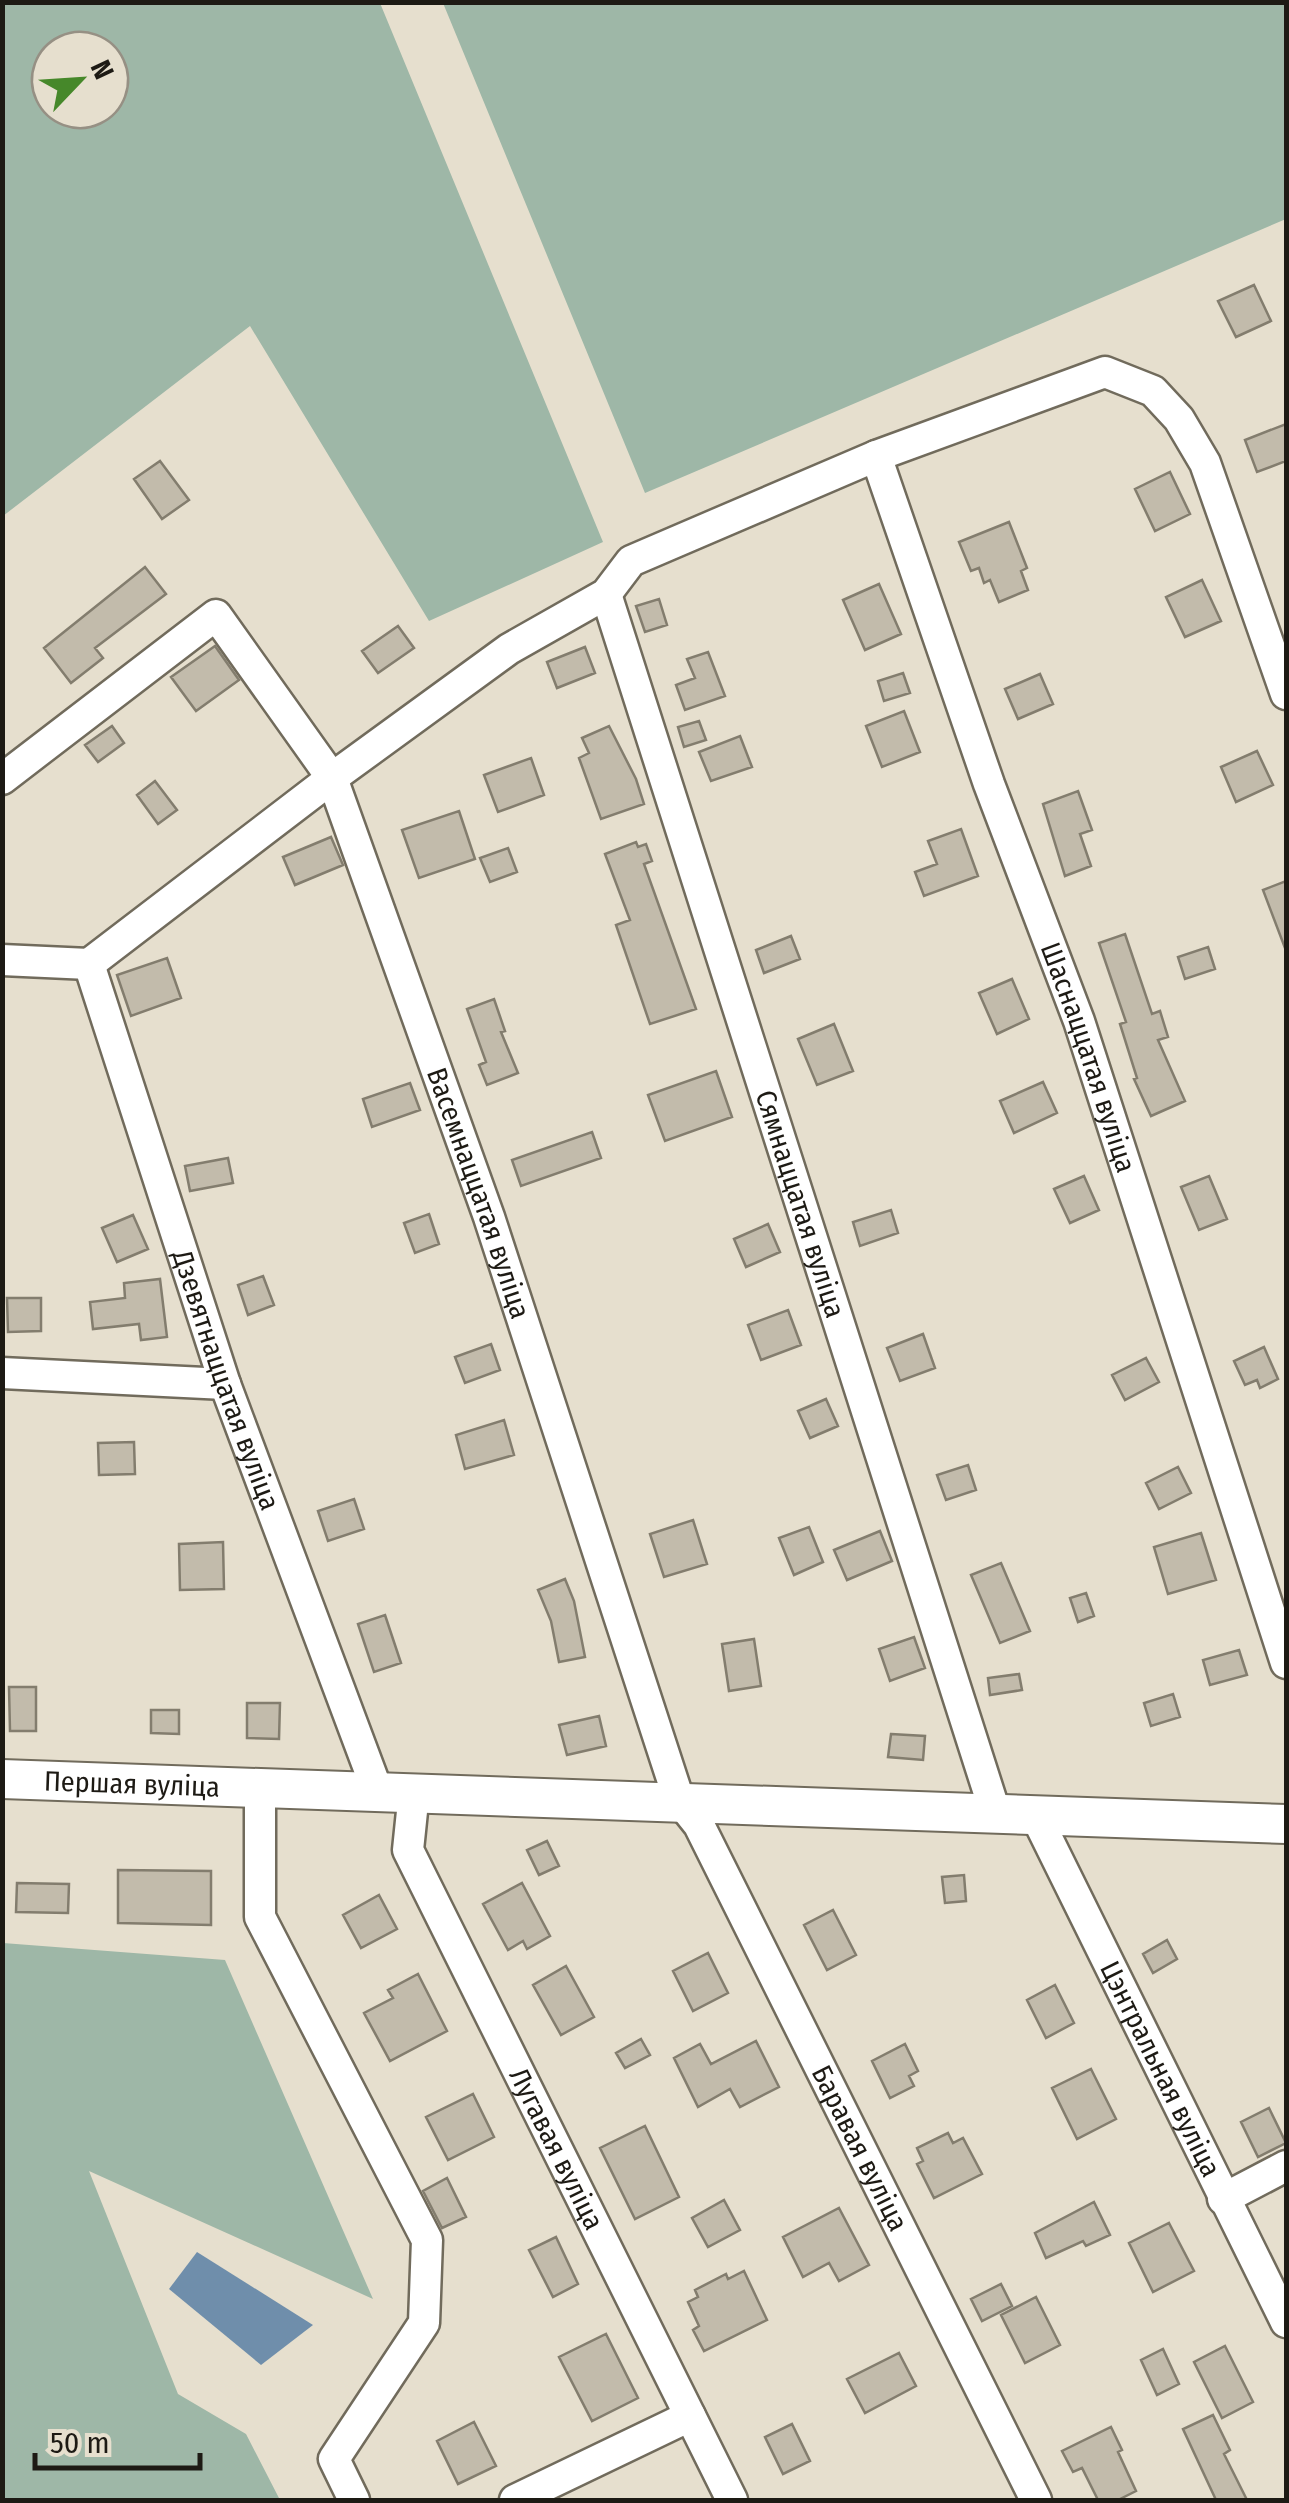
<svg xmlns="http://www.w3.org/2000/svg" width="1289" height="2503" viewBox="0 0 1289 2503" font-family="'Fira Sans Condensed',sans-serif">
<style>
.green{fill:#9eb7a7;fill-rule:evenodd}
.water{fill:#6f8eab}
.building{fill:#c2bbab;stroke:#837d6e;stroke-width:2.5}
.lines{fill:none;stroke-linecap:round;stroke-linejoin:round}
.minor-casing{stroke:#716b5c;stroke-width:35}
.major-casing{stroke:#716b5c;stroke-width:42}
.minor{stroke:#fff;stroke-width:30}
.major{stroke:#fff;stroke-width:38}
.labels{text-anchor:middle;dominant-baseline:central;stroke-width:9;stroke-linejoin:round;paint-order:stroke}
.street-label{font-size:28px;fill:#1d1a14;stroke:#e6dfce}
</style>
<rect width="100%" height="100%" fill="#e6dfce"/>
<!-- green -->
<path class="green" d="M3,2L380,3L603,542L429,621L250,326L3,516ZM50,50H110V110H50Z
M443,3H1286V219L645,493Z
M3,1943L225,1960L373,2299L89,2171L178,2394L246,2434L280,2500H3Z"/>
<!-- water -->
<path class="water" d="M197,2252L313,2325L261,2365L169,2289Z"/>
<!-- building -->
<path class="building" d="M1254,285L1271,321L1236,337L1218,301Z
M1286,424V461L1257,472L1245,440Z
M160,461L189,500L162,519L134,479Z
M1170,472L1190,514L1155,531L1135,489Z
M1009,522L1027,568L1021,571L1028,590L999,602L990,580L984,583L979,568L971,571L959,542Z
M145,567L166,594L95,648L103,658L71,683L44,648Z
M1202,580L1221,621L1185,637L1166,597Z
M879,584L901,634L865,650L843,600Z
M659,599L667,625L645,632L636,606Z
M398,626L414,648L378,673L362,651Z
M215,646L239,680L196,711L171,677Z
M585,647L595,673L557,688L547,662Z
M708,652L725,696L685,710L676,685L695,678L687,659Z
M903,673L910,693L884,701L878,681Z
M1040,674L1053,704L1018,719L1005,689Z
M904,711L920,752L882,767L866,726Z
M699,721L706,740L684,747L678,727Z
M112,726L124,743L98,762L85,745Z
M609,726L636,779L644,804L601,819L579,758L589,753L582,738Z
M740,736L752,767L711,781L699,752Z
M1257,751L1273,785L1236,802L1221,767Z
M531,758L544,795L498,812L484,775Z
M155,781L177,810L158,824L137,795Z
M1078,791L1092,830L1080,834L1091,866L1065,876L1043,804Z
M459,811L475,859L419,878L402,830Z
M961,829L978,876L924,896L915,872L937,864L928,841Z
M331,837L343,865L295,885L283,857Z
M636,842L638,847L646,844L652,861L644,864L696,1009L650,1024L616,925L630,920L605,854Z
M508,848L517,872L490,882L480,858Z
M1286,881V948H1285L1263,890Z
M1125,934L1152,1014L1160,1011L1168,1037L1158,1040L1185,1101L1151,1116L1134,1079L1137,1078L1120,1024L1126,1022L1099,943Z
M791,936L800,959L764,973L756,950Z
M1208,947L1215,969L1185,979L1178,957Z
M167,958L181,998L131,1016L117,975Z
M1012,979L1029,1019L997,1034L979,993Z
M494,999L505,1031L501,1032L518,1073L487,1085L479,1065L486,1062L467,1009Z
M834,1024L853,1071L817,1085L798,1039Z
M716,1071L732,1117L665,1141L648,1095Z
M1043,1082L1057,1113L1014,1133L1000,1101Z
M410,1083L420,1110L372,1127L363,1099Z
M592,1132L601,1158L521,1186L512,1160Z
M228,1158L233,1183L190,1191L185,1166Z
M1084,1176L1099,1210L1070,1223L1054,1189Z
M1209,1176L1227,1219L1199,1230L1181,1187Z
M891,1210L898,1233L860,1246L853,1222Z
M429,1214L439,1244L415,1253L404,1223Z
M133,1215L148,1249L117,1262L102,1228Z
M768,1224L780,1252L746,1267L734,1239Z
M263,1276L274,1305L248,1315L238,1285Z
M160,1279L167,1337L141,1340L139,1324L93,1329L90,1302L125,1298L124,1283Z
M7,1298H41V1331L8,1332Z
M788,1310L801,1345L761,1360L748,1325Z
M923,1334L935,1368L900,1381L887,1348Z
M491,1344L500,1370L465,1383L455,1357Z
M1264,1347L1278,1379L1260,1388L1257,1380L1245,1385L1234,1361Z
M1146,1358L1159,1382L1125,1400L1112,1375Z
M826,1399L838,1426L810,1438L798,1411Z
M504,1420L514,1455L465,1469L456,1435Z
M134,1442L135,1474L99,1475L98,1443Z
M968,1465L976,1490L946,1500L937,1475Z
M1178,1467L1191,1493L1159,1509L1146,1483Z
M354,1499L364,1529L328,1541L318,1511Z
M693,1520L707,1564L664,1577L650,1534Z
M809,1527L823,1562L794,1575L779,1538Z
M880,1531L892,1561L847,1580L834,1550Z
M1201,1533L1216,1580L1168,1594L1154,1547Z
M223,1542L224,1589L180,1590L179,1544Z
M1001,1563L1030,1631L1000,1643L971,1575Z
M565,1579L574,1601L585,1657L559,1662L551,1621L538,1590Z
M1086,1593L1094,1616L1078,1622L1070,1598Z
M385,1615L401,1663L374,1672L358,1624Z
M914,1637L925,1668L890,1681L879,1649Z
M754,1639L761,1686L729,1691L722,1644Z
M1239,1650L1247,1675L1210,1685L1203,1660Z
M1019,1674L1022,1690L990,1695L988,1678Z
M9,1687H36V1731H10Z
M1173,1694L1180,1717L1151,1726L1144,1703Z
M247,1703H280L279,1739L247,1738Z
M151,1710H179V1734L151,1733Z
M599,1716L606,1746L567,1755L559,1725Z
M891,1734L925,1736L923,1760L888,1757Z
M547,1841L559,1866L539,1875L527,1850Z
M118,1870L211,1871V1925L118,1923Z
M964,1875L966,1901L945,1903L942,1877Z
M17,1883L69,1884L68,1913L16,1912Z
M522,1883L550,1936L527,1949L523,1941L508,1950L483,1904Z
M379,1895L397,1929L361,1948L343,1915Z
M833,1910L856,1955L827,1970L804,1925Z
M1167,1940L1177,1959L1153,1973L1143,1954Z
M708,1953L728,1993L693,2011L673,1971Z
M566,1966L594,2017L561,2035L533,1985Z
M418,1974L447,2031L390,2061L364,2013L393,1998L388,1990Z
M1055,1985L1074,2023L1046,2038L1027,2000Z
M641,2039L650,2055L625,2068L616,2053Z
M756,2041L779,2087L740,2107L730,2089L698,2107L674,2058L700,2044L711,2064Z
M905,2044L918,2071L909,2076L914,2086L890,2098L872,2061Z
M1091,2069L1116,2119L1077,2139L1052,2088Z
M473,2094L494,2137L448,2160L426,2117Z
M1269,2108L1286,2143L1258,2157L1241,2122Z
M645,2126L679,2197L635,2219L600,2148Z
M948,2133L953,2143L963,2138L982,2174L934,2198L917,2164L923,2161L917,2148Z
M447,2178L466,2217L442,2228L423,2191Z
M724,2200L740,2230L708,2247L692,2218Z
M1094,2202L1110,2235L1086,2246L1083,2241L1046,2258L1035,2233Z
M839,2208L869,2265L839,2281L829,2263L803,2277L783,2237Z
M1169,2223L1194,2271L1153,2292L1129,2243Z
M556,2237L578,2284L553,2297L529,2250Z
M744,2271L767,2320L704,2351L693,2330L699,2326L688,2302L698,2297L695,2290L726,2274L728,2279Z
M1001,2284L1012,2306L982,2321L971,2299Z
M1036,2297L1060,2345L1025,2363L1001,2315Z
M606,2334L638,2398L592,2421L559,2357Z
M1225,2346L1253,2402L1222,2418L1194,2362Z
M1163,2349L1179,2384L1157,2395L1141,2360Z
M899,2353L916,2386L865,2413L847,2379Z
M1213,2415L1230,2450L1224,2454L1247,2500H1216L1183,2429Z
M474,2422L496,2466L458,2484L437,2441Z
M792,2424L810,2461L783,2474L765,2437Z
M1111,2427L1122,2450L1118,2452L1136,2491L1118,2500H1098L1082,2468L1073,2472L1062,2451Z"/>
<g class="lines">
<!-- minor casing -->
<g class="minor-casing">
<g id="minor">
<path id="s1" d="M876,456L989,784L1079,1021L1286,1663"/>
<path id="s2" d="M606,594L996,1815"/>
<path id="s3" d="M2,779L216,615L332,778L489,1217L679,1800L699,1825L1036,2500"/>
<path d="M2,960L89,964"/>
<path d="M89,964L332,778L509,649L606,594L631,561L876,456L1105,372L1153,391L1179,419L1205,463L1286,694"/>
<path id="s4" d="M89,964L225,1384L377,1790"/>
<path d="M2,1373L225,1384"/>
<path d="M260,1786V1917L427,2240L424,2323L334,2459L354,2500"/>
<path id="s5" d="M414,1792L408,1850L732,2500"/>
<path id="s6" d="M1036,1816L1286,2322"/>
<path d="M1223,2199L1286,2166"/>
<path d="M515,2500L690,2416"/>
</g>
</g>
<!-- major casing -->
<g class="major-casing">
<g id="major">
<path id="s7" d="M2,1779L1286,1824"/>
</g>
</g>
<!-- minor -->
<use href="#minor" class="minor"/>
<!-- major -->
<use href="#major" class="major"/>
</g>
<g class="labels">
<!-- street labels -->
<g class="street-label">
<text stroke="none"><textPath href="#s1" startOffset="638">Шаснаццатая вуліца</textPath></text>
<text stroke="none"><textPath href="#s3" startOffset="910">Васемнаццатая вуліца</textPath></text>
<text stroke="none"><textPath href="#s2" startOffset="640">Сямнаццатая вуліца</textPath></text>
<text stroke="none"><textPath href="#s4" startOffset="438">Дзевятнаццатая вуліца</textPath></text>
<text stroke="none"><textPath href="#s7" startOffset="130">Першая вуліца</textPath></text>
<text stroke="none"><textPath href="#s6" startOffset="282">Цэнтральная вуліца</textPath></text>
<text stroke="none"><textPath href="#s5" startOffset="392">Лугавая вуліца</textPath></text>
<text stroke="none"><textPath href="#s3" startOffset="1942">Баравая вуліца</textPath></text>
</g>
</g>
<!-- border -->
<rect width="1289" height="2503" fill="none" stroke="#1d1a14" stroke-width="10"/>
<!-- north arrow -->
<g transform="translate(80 80) rotate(65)"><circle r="48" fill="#e6dfce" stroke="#969084" stroke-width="2.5"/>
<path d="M0-8L18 38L0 25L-18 38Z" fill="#46882a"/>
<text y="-15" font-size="28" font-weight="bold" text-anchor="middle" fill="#1d1a14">N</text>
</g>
<!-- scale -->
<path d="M35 2453v15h165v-15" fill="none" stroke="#1d1a14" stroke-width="5"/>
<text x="50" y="2453" font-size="30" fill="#1d1a14" stroke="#e6dfce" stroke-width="8" paint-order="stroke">50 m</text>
</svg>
